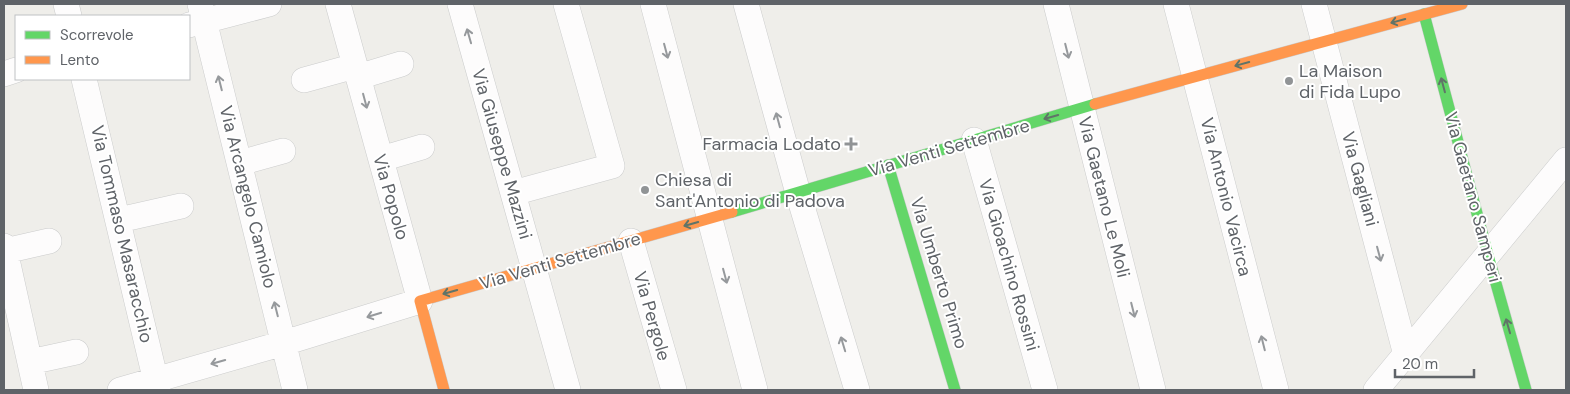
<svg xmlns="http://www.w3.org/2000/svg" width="1570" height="394" viewBox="0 0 1570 394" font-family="'DM Sans',sans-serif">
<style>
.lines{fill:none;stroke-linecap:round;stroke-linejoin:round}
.street-casing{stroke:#cbcccc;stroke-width:26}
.fast-casing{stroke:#cacacb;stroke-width:12}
.slow-casing{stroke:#cacacb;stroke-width:12}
.street{stroke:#fdfcfc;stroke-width:25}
.fast{stroke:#63d668;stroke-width:11}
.slow{stroke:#ff974d;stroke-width:11}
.oneway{stroke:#607468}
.oneway2{stroke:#96999c}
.poi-dot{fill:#919496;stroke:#fff;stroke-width:2}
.labels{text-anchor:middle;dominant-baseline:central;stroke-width:4;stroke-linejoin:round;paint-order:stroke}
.poi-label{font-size:18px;fill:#5f6368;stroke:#fff;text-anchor:start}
.street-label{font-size:18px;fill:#5f6368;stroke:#fff}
</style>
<rect width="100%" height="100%" fill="#efeeea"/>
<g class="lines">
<!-- street casing -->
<g class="street-casing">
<path id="street" d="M66,4L69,16
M200,4L295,390
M460,4L568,390
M653,4L755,390
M746,4L798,193L857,390
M1056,4L1153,390
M1176,4L1276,390
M1314,4L1406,355
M189,25L269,4
M4,74L16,70
M358,77L401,64
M84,79L158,390
M304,80L355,66
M974,140L1045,390
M381,159L422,147
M240,163L283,151
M513,193L612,166L566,4
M119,220L181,206
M631,241L674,390
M4,246L36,390
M5,251L49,241
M30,362L76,352
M120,390L284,343L420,301L338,4
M1376,390L1566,160"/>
</g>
<!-- fast casing -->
<g class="fast-casing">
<path id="fast" d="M1424,14L1488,255L1526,390
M888,165L955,390
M732,212L1095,104"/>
</g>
<!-- slow casing -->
<g class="slow-casing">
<path id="slow" d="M1095,104L1462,4
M444,390L420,301L732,212"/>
</g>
<!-- street -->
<use href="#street" class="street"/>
<!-- fast -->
<use href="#fast" class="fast"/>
<!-- slow -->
<use href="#slow" class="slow"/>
</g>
<!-- one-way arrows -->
<defs><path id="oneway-shaft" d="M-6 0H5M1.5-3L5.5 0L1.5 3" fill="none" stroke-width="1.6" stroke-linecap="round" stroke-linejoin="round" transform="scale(1.25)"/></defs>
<g class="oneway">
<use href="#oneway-shaft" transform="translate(1398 21) rotate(165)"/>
<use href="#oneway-shaft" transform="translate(1242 64) rotate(165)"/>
<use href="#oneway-shaft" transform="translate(1443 85) rotate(-105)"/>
<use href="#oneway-shaft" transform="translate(1051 117) rotate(164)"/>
<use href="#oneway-shaft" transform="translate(691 224) rotate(164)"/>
<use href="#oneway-shaft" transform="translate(450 292) rotate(164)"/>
<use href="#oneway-shaft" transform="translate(1508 326) rotate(-106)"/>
</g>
<g class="oneway2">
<use href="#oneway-shaft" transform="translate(469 36) rotate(-106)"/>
<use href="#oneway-shaft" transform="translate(666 51) rotate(75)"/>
<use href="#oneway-shaft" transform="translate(1067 51) rotate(76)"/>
<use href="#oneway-shaft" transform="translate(220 83) rotate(-104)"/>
<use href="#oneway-shaft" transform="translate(365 101) rotate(75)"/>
<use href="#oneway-shaft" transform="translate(778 120) rotate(-105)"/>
<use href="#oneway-shaft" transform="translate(1379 254) rotate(75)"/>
<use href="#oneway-shaft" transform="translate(725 276) rotate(75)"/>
<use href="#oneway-shaft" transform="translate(276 309) rotate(-104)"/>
<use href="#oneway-shaft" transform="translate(1133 310) rotate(76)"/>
<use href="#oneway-shaft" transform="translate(374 315) rotate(163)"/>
<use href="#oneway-shaft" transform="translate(1263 343) rotate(-104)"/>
<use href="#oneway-shaft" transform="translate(843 344) rotate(-107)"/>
<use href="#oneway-shaft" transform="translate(218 362) rotate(164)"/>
</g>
<!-- markers -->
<g class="poi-dot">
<circle cx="1289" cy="81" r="5"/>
<path d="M848.5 136.5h5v5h5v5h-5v5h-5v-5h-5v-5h5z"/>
<circle cx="645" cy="190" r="5"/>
</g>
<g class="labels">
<!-- poi labels -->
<g class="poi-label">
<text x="1299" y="71">La Maison<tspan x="1299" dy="21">di Fida Lupo</tspan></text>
<text x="841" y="144" text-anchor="end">Farmacia Lodato</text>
<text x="655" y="180">Chiesa di<tspan x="655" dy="21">Sant'Antonio di Padova</tspan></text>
</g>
<!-- street labels -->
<g class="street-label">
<text transform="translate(949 148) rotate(-16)">Via Venti Settembre</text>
<text transform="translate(502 154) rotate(74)">Via Giuseppe Mazzini</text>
<text transform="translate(1360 179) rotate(75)">Via Gagliani</text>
<text transform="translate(248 197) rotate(76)">Via Arcangelo Camiolo</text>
<text transform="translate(391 197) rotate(74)">Via Popolo</text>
<text transform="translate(1104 197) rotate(76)">Via Gaetano Le Moli</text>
<text transform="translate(1226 197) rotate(76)">Via Antonio Vacirca</text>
<text transform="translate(1473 197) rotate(75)">Via Gaetano Samperi</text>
<text transform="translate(122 234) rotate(77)">Via Tommaso Masaracchio</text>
<text transform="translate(560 261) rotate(-16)">Via Venti Settembre</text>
<text transform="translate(1009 265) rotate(74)">Via Gioachino Rossini</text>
<text transform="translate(939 273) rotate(73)">Via Umberto Primo</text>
<text transform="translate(652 316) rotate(74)">Via Pergole</text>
</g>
</g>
<!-- border -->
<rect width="1570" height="394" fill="none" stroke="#5f6368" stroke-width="10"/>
<!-- legend -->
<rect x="15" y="15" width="175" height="65" fill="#ffffff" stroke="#bfc1c3"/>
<rect x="25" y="31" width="25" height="8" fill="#63d668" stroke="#bfc1c3"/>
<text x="60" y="40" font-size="15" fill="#5f6368">Scorrevole</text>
<rect x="25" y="56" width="25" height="8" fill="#ff974d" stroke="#bfc1c3"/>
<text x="60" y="65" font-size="15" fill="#5f6368">Lento</text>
<!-- scale -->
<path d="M1395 369v8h79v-8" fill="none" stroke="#5f6368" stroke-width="2.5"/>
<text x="1402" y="369" font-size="15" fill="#5f6368" stroke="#ffffff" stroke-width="4" paint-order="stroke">20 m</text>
</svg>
